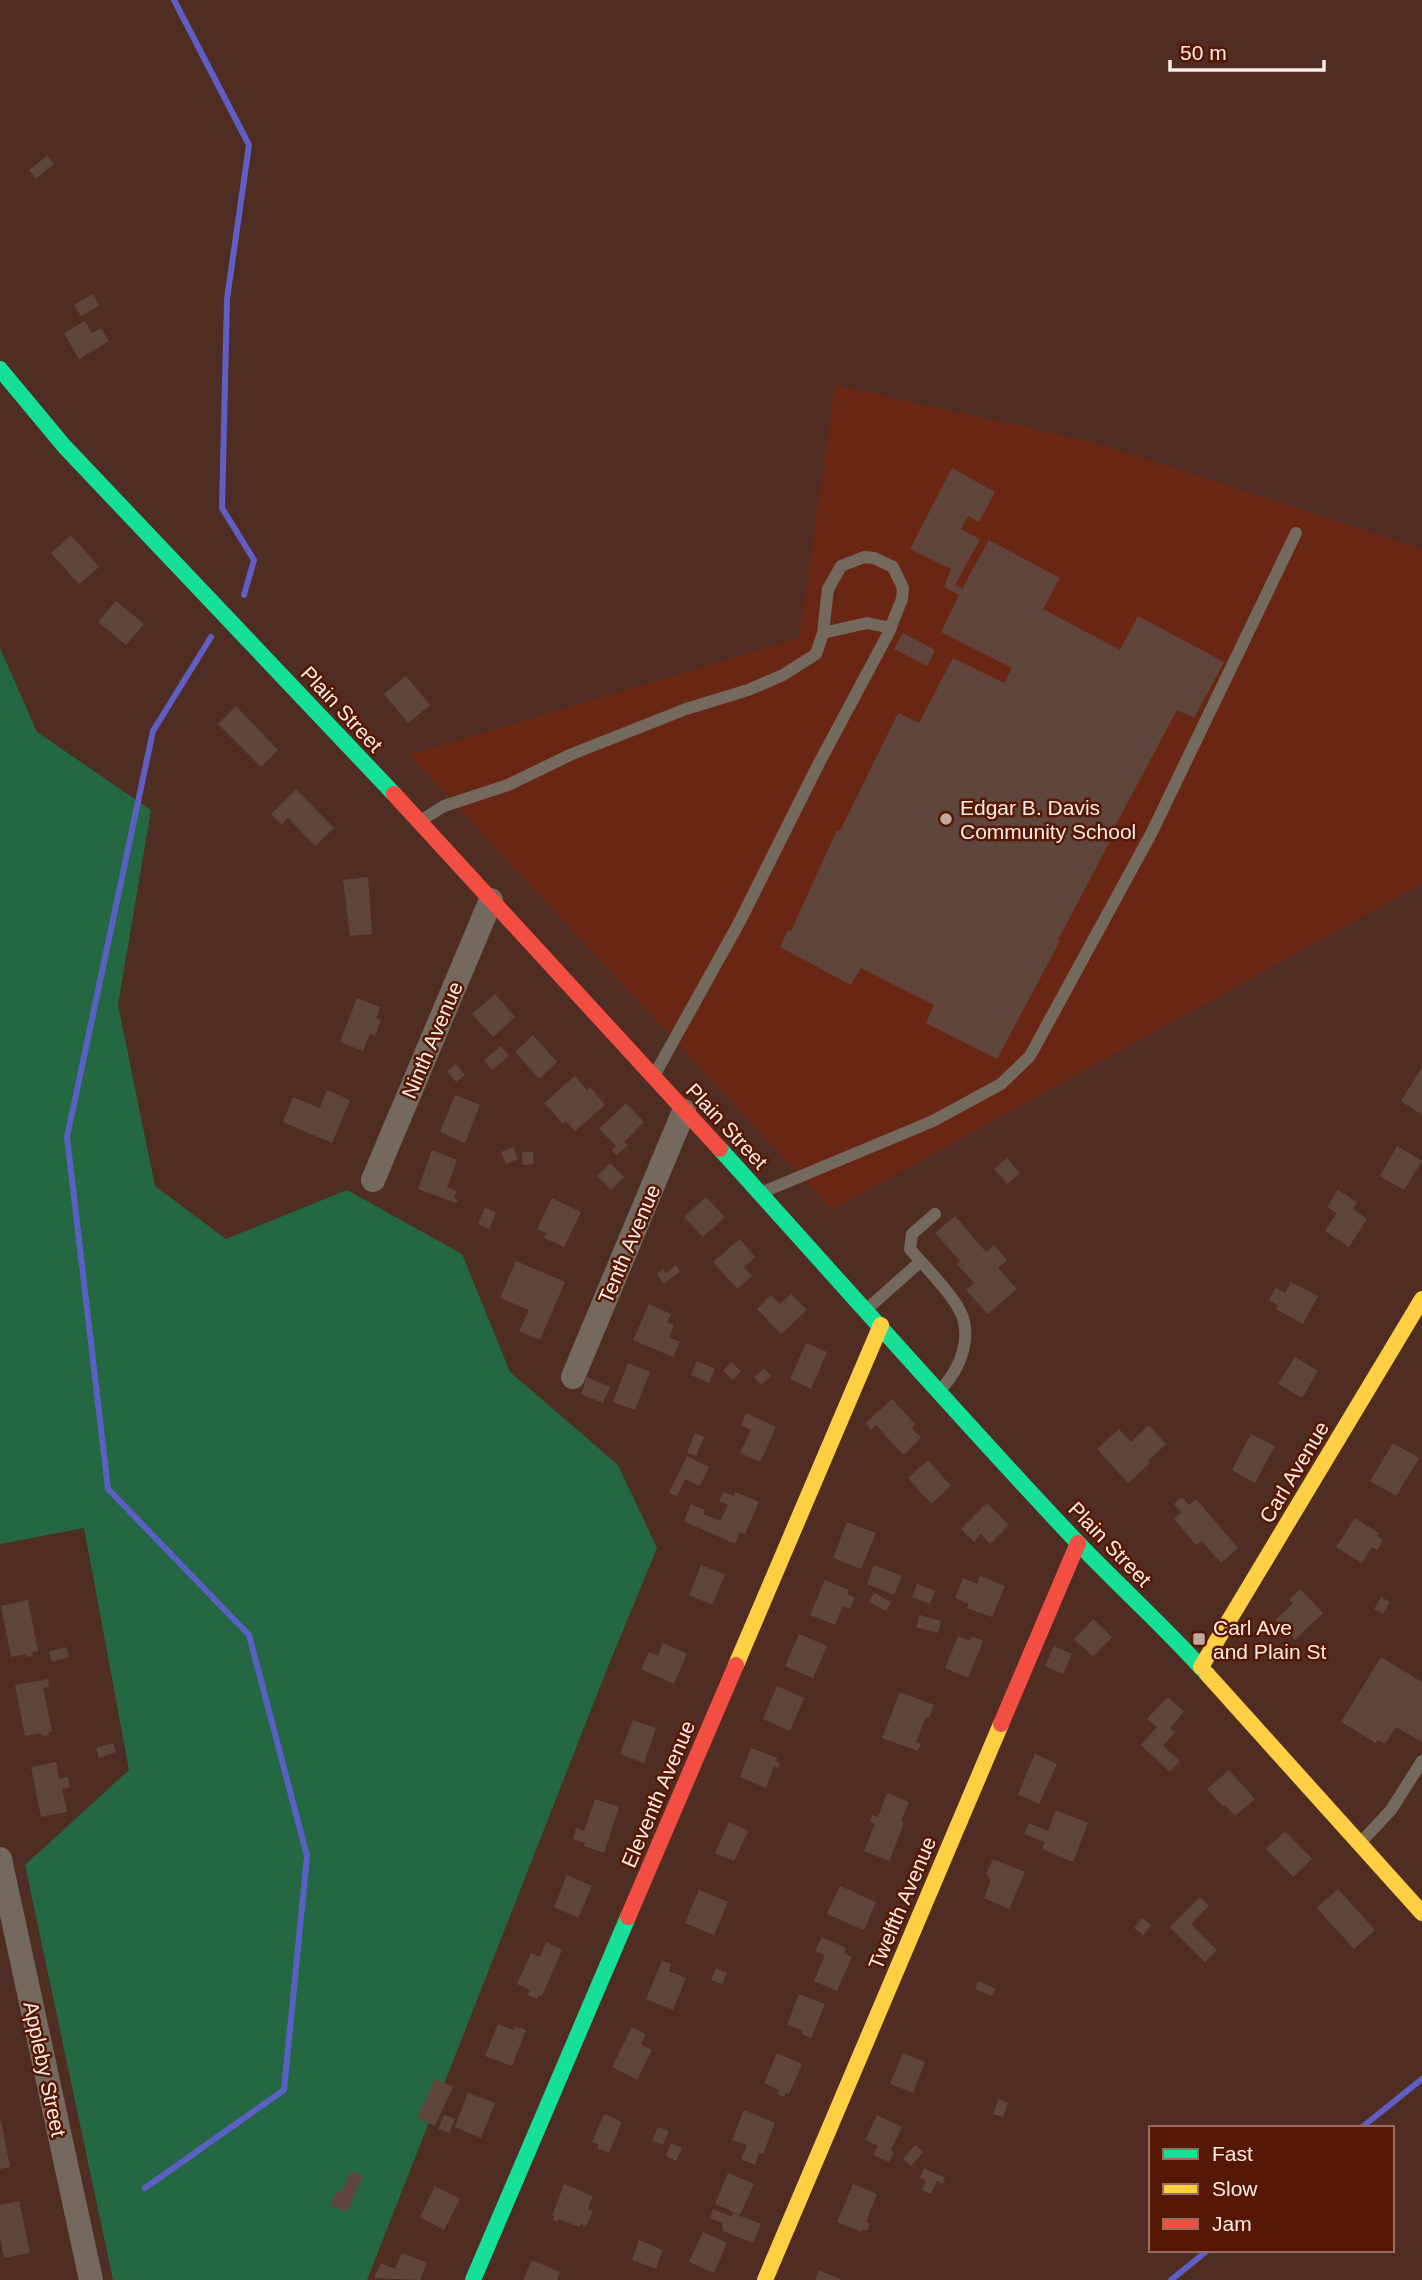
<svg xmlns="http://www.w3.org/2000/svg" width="1422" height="2280" viewBox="0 0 1422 2280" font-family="Helvetica,sans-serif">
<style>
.built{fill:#692713}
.green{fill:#236843}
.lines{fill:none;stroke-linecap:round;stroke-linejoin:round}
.stream{stroke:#5d5fc4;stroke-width:6}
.building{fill:#60453d}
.lane{stroke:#74695f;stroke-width:12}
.street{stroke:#74695f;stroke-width:24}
.fast{stroke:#16e098;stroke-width:16}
.slow{stroke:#ffcf43;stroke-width:16}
.jam{stroke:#f24e42;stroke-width:16}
.poi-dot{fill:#bfa9a2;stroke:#561804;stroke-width:2.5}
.labels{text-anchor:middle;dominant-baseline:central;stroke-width:5;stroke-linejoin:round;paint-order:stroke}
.street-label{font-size:21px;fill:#fcece7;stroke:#561804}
.poi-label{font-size:21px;fill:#fcece7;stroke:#561804;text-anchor:start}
</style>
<rect width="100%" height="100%" fill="#4f2d23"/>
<!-- built -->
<path class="built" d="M835,385L1097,443L1422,549V884L832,1210L409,755L799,638Z"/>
<!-- green -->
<path class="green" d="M0,648L37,732L151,810L118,1005L155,1186L226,1239L347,1190L462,1254L510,1372L618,1465L657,1548L607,1669L367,2280H113L25,1865L129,1770L84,1528L0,1544Z"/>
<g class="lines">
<!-- stream -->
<path class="stream" d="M174,0L249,145L227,299L222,508L254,560L244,595
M1361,2128L1422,2079
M145,2188L284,2090L307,1856L249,1635L108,1489L67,1137L153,731L211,637
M1171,2280L1208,2250"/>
</g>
<!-- building -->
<path class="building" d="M47,156L54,164L36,179L29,170Z
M93,294L99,306L81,316L74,305Z
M85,321L92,333L101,328L109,341L79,359L64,333Z
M952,468L995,492L979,522L968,516L961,529L980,539L955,585L962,589L989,540L1060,578L1043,609L1120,650L1138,616L1224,662L1194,718L1177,710L1107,841L1109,843L1058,940L1060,941L997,1059L926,1023L934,1005L861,968L851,985L780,947L788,930L791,931L837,830L840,831L898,713L919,723L953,658L1004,683L1012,668L941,632L959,595L944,587L951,569L910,549Z
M71,535L99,567L79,584L51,553Z
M116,601L144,624L126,645L98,622Z
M903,633L935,650L927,666L894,649Z
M406,676L430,705L408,723L384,694Z
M236,706L278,750L261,767L218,724Z
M296,789L334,828L315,846L288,818L282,825L271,814Z
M368,877L372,934L350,936L343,880Z
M495,994L515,1017L493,1037L472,1014Z
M357,998L380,1007L376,1018L381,1020L375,1036L370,1034L363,1051L340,1042Z
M533,1035L557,1062L539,1079L515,1052Z
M501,1046L509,1056L492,1070L484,1060Z
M456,1064L465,1075L456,1082L447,1071Z
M1422,1067V1115L1401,1101Z
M575,1076L587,1090L590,1087L605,1105L575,1131L566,1121L563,1124L544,1103Z
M327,1090L350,1100L332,1143L283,1122L293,1097L320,1108Z
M455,1095L480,1105L465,1143L440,1132Z
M626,1103L644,1122L624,1142L628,1145L617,1155L612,1151L616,1146L599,1129Z
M1397,1146L1422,1161L1404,1190L1380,1176Z
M513,1147L518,1159L506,1164L501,1152Z
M432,1150L457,1160L447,1187L457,1191L454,1198L458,1200L456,1203L418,1189Z
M522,1152H533L534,1164L523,1165Z
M1007,1158L1020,1173L1007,1184L994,1169Z
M610,1163L624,1177L611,1190L597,1176Z
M1338,1190L1357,1202L1353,1209L1367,1219L1349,1247L1325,1231L1337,1213L1327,1207Z
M706,1197L725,1217L703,1237L684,1217Z
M552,1198L581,1212L564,1247L544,1238L546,1233L537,1229Z
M485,1208L496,1212L489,1229L478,1224Z
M955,1216L986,1252L994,1245L1007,1260L998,1268L1017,1289L988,1314L966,1290L974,1283L957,1264L960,1261L935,1233Z
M740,1239L755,1257L744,1267L752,1276L737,1289L713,1262Z
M516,1261L565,1282L540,1340L519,1331L529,1310L500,1298Z
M676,1265L680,1271L664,1284L657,1274L663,1269L666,1273Z
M1291,1282L1318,1296L1303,1324L1276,1309L1278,1305L1269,1300L1276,1288L1285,1293Z
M791,1294L807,1310L781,1334L757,1309L771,1295L780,1304Z
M649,1304L671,1314L667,1322L674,1325L669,1337L680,1342L673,1357L633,1340Z
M806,1343L827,1352L811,1389L790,1379Z
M1295,1357L1318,1371L1302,1398L1278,1384Z
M697,1361L715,1369L709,1383L691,1375Z
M731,1362L741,1371L733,1380L723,1371Z
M628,1363L650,1372L635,1410L613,1402Z
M764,1368L771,1376L761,1385L754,1377Z
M587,1377L610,1387L603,1403L581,1394Z
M892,1399L915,1424L912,1428L921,1438L903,1455L876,1425L871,1430L866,1423Z
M746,1413L776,1427L760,1462L740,1453L751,1430L741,1425Z
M1149,1425L1166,1444L1148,1461L1150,1463L1128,1483L1097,1449L1119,1429L1131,1442Z
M695,1433L704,1437L696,1456L687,1453Z
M1251,1434L1275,1446L1255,1483L1232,1470Z
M1393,1443L1419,1458L1396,1496L1370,1481Z
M687,1456L709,1467L700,1486L685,1479L677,1496L669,1493Z
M928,1460L951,1486L931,1504L908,1478Z
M724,1492L734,1496L735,1492L759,1502L745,1534L740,1532L735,1544L684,1521L691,1504L705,1510L703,1514L720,1521L728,1505L719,1501Z
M1182,1497L1189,1505L1196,1499L1238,1548L1221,1563L1202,1541L1196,1545L1174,1519L1181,1512L1174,1504Z
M987,1503L1009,1525L990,1544L981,1534L974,1542L961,1529Z
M1355,1518L1379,1533L1377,1536L1383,1540L1377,1550L1372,1547L1362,1563L1336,1547Z
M847,1522L876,1533L861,1569L833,1558Z
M701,1565L725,1575L712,1605L689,1595Z
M874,1565L902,1576L894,1595L867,1584Z
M980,1576L1005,1586L992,1617L967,1608L969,1604L955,1598L963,1578L977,1584Z
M825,1580L849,1590L847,1594L855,1598L850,1609L843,1606L835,1625L810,1615Z
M917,1584L935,1591L930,1604L912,1597Z
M1300,1589L1323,1613L1295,1640L1276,1620L1293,1603L1289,1600Z
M874,1593L891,1602L886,1611L869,1602Z
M1381,1597L1390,1602L1383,1614L1374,1609Z
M28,1600L38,1651L32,1652L33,1656L27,1657L26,1654L11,1657L1,1606Z
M920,1615L941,1621L938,1633L916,1627Z
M1093,1619L1112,1637L1093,1657L1074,1639Z
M799,1634L827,1646L813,1678L785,1666Z
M958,1636L970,1641L972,1636L983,1641L968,1678L945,1668Z
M663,1643L687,1654L674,1684L641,1669L649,1652L658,1656Z
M1054,1646L1072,1654L1063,1674L1045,1666Z
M66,1647L69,1657L52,1662L49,1652Z
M1381,1657L1422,1682V1742L1396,1727L1385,1744L1378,1740L1376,1743L1341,1722Z
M48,1679L49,1687L43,1688L52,1731L48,1732L49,1735L42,1736L41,1733L25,1736L15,1685Z
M777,1686L804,1698L790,1731L763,1719Z
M900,1692L934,1705L929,1718L926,1717L916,1742L921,1744L918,1751L882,1738Z
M1168,1697L1184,1712L1170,1728L1175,1732L1163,1746L1180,1761L1170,1772L1141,1745L1157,1727L1147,1719Z
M633,1720L656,1728L644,1763L620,1754Z
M113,1743L116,1752L99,1758L96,1748Z
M751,1748L777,1758L776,1762L780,1763L778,1768L774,1766L766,1788L740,1777Z
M1035,1754L1057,1764L1039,1804L1018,1794Z
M56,1762L59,1779L68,1777L70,1787L62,1789L67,1812L41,1817L31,1767Z
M1229,1770L1255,1799L1235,1816L1225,1805L1223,1807L1207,1789Z
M887,1793L909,1802L901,1821L904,1823L889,1861L864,1851L875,1824L870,1822L872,1815L878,1817Z
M595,1799L619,1807L604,1853L584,1846L585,1843L573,1839L576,1828L584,1831Z
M1056,1810L1088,1823L1073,1862L1042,1849L1045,1842L1024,1834L1029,1823L1048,1831Z
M729,1822L748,1831L734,1861L715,1853Z
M1285,1831L1312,1859L1293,1877L1266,1849Z
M993,1859L1025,1872L1009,1909L984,1898L991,1880L986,1874Z
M567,1875L592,1886L578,1918L554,1907Z
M840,1886L876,1902L864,1930L827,1914Z
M1338,1889L1375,1930L1354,1949L1317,1908Z
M699,1890L728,1902L714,1935L685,1923Z
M1200,1897L1209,1906L1191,1924L1217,1950L1205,1962L1170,1927Z
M1142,1918L1151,1925L1143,1935L1134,1928Z
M822,1937L846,1948L844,1953L852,1957L837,1991L814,1981L825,1955L815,1951Z
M546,1942L562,1950L542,1996L539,1995L537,1999L528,1995L530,1990L517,1984L531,1953L540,1957Z
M662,1961L671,1964L669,1971L686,1978L673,2010L646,1999Z
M716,1968L727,1973L722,1984L711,1980Z
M978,1981L996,1989L992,1996L975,1989Z
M799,1994L825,2004L811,2038L802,2034L803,2031L787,2025Z
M498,2024L514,2030L515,2026L526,2030L512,2066L485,2056Z
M632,2027L646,2034L641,2044L652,2050L637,2080L612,2067Z
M777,2053L802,2064L789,2094L786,2092L784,2097L777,2094L779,2090L764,2083Z
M903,2053L925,2062L913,2093L890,2084Z
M435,2079L453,2087L435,2126L417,2118Z
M468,2093L495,2103L481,2138L455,2127Z
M999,2099L1008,2103L1003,2117L993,2114Z
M744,2110L775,2123L763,2154L759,2153L755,2165L741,2159L747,2145L732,2140Z
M604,2114L622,2122L609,2153L597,2148L599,2145L592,2142Z
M444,2115L455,2119L449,2133L438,2129Z
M877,2115L902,2127L891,2150L894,2152L889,2162L873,2155L878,2146L865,2140Z
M1,2121L10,2167L0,2169V2122Z
M658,2127L669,2131L663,2145L652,2141Z
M671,2143L682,2148L676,2161L666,2156Z
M915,2145L923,2152L911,2166L903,2159Z
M924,2168L945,2178L943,2184L937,2181L931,2194L922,2190L926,2180L920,2178Z
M351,2171L363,2176L347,2212L330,2205L336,2191L341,2193Z
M728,2173L754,2184L740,2215L715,2204Z
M564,2184L593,2196L588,2209L593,2211L586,2226L581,2224L579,2227L559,2219L557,2222L553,2220L554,2216H552Z
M853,2184L877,2194L866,2222L870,2224L867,2231L863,2229L861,2232L837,2222Z
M435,2186L460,2199L444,2230L420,2217Z
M19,2201L30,2253L4,2258L0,2238V2205Z
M713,2209L732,2217L733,2213L761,2224L753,2243L723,2231L722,2223L710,2218Z
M703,2232L727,2243L714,2273L689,2262Z
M639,2240L663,2250L656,2269L632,2260Z
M402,2253L427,2263L420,2280L374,2278L381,2263L395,2269Z
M532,2260L560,2272L557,2280H523Z
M819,2270L842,2280H815Z"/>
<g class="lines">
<!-- lane -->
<path class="lane" d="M823,633L867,623L891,628
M420,821L444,806L508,785L572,754L686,709L748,690L783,675L816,654L823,633L828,589L841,566L864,557L874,558L893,567L903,588L902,599L888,634L819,763L740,921L655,1074
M763,1192L933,1121L1001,1084L1030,1056L1151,834L1296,533
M935,1214L912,1234L910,1249C924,1266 949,1290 959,1309C974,1336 960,1370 940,1390
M867,1309L920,1262
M1362,1841L1391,1810L1422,1761"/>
<!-- street -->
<path class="street" d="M373,1180L491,900
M573,1377L684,1111
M0,1859L91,2280"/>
<!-- fast -->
<path class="fast" d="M0,369L64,446L394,794
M720,1149C839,1280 955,1413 1077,1542C1119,1586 1166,1628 1207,1674
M473,2280L628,1917"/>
<!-- slow -->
<path class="slow" d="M736,1665L881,1325
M1201,1667L1422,1299
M1207,1674L1422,1913
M765,2280L1001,1724"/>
<!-- jam -->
<path class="jam" d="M394,794L720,1149
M1001,1724L1078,1543
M628,1917L736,1665"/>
</g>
<!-- markers -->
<g class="poi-dot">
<circle cx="946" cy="819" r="7"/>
<rect x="1192" y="1632" width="14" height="14" rx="3.5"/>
</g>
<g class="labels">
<!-- street labels -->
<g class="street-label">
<text transform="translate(342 709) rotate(47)">Plain Street</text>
<text transform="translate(432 1040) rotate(-67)">Ninth Avenue</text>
<text transform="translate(727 1126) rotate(47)">Plain Street</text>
<text transform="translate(629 1244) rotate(-67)">Tenth Avenue</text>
<text transform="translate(1294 1472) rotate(-59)">Carl Avenue</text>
<text transform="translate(1110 1544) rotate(46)">Plain Street</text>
<text transform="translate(658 1794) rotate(-67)">Eleventh Avenue</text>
<text transform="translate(902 1903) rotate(-67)">Twelfth Avenue</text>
<text transform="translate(45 2069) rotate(78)">Appleby Street</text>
</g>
<!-- poi labels -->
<g class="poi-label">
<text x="960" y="807">Edgar B. Davis<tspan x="960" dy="24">Community School</tspan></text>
<text x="1213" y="1627">Carl Ave<tspan x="1213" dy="24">and Plain St</tspan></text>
</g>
</g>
<!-- legend -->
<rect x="1149" y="2126" width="245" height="126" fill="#561804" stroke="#986d5f" stroke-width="2"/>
<rect x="1163" y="2149" width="35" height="10" fill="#16e098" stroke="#986d5f" stroke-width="2"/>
<text x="1212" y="2161" font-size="21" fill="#fcece7">Fast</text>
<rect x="1163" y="2184" width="35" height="10" fill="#ffcf43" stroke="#986d5f" stroke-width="2"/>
<text x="1212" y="2196" font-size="21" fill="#fcece7">Slow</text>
<rect x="1163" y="2219" width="35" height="10" fill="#f24e42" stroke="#986d5f" stroke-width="2"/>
<text x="1212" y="2231" font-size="21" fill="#fcece7">Jam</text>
<!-- scale -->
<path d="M1170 60v10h154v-10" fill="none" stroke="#fcece7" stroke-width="3.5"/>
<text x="1180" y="60" font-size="21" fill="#fcece7" stroke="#561804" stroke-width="5" paint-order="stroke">50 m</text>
</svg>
